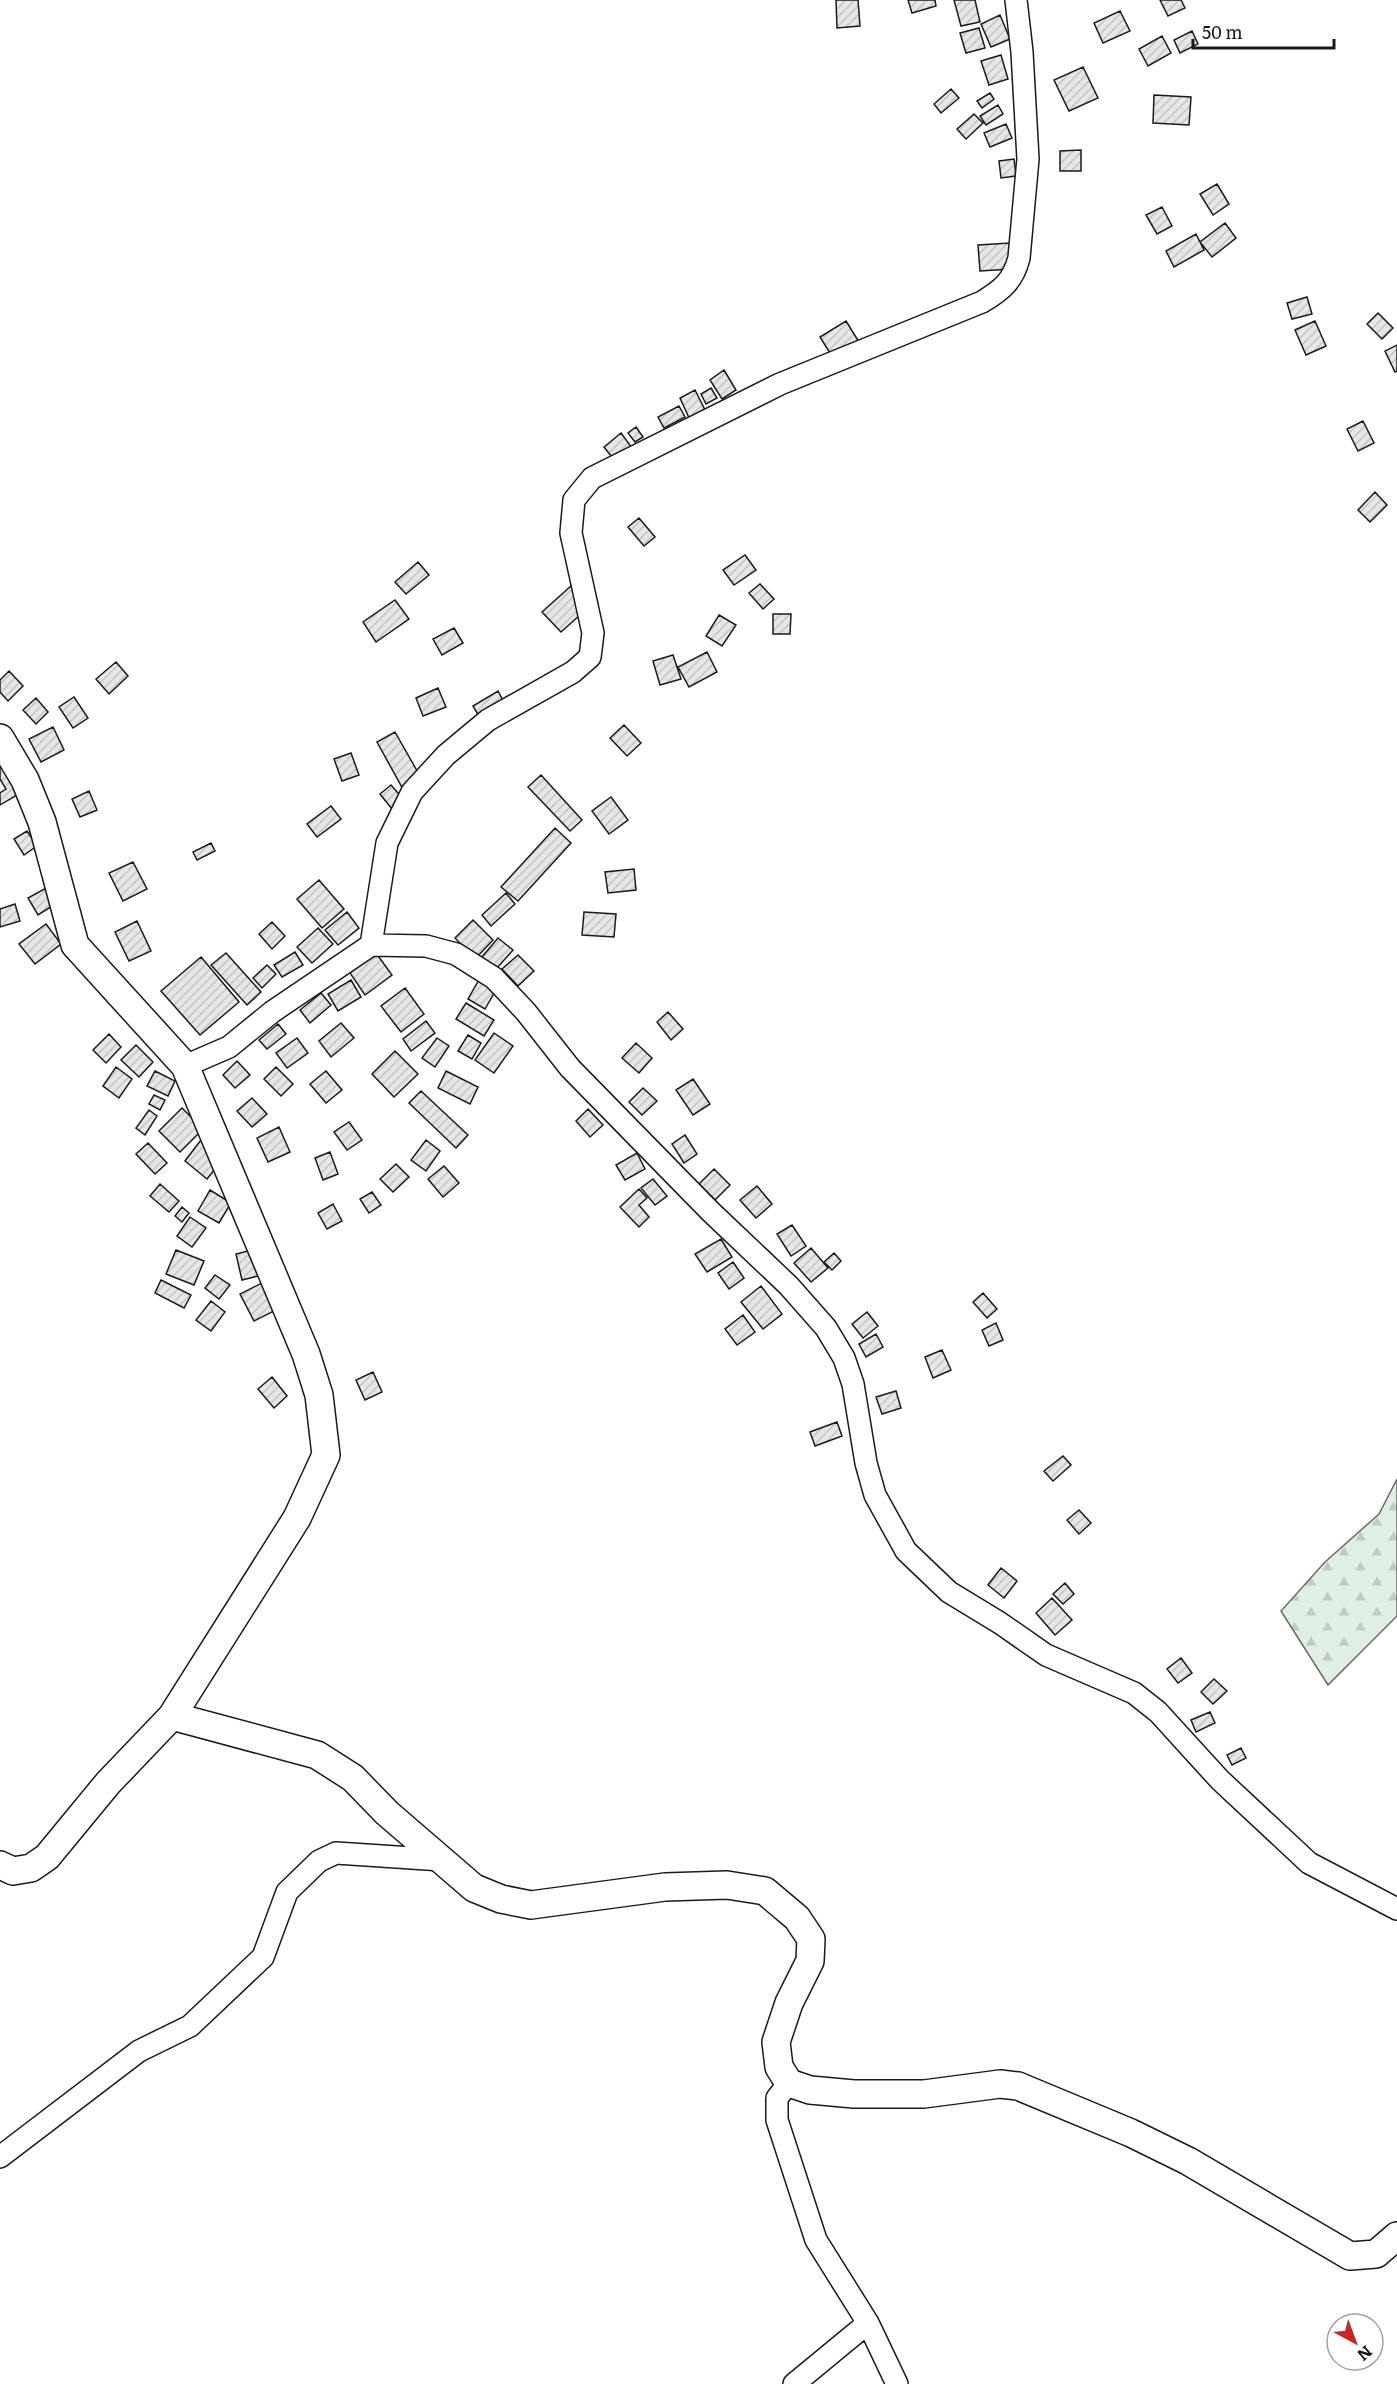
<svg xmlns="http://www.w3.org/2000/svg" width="1397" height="2384" viewBox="0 0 1397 2384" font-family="Literata,serif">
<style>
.forest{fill:url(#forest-firs);stroke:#6a6a6a;stroke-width:1.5}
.building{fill:url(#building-hatch);stroke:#1a1a1a;stroke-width:1.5}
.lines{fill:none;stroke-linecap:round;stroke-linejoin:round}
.minor-casing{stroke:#1a1a1a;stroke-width:24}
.major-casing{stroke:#1a1a1a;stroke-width:30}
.minor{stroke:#fff;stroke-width:21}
.major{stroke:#fff;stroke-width:27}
</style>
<defs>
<pattern id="forest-firs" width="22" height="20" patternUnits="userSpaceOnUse" patternTransform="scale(1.5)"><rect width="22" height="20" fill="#e0efe3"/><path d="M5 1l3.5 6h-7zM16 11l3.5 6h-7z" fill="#c0ccc2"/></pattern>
<pattern id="building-hatch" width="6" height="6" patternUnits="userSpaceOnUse" patternTransform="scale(1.5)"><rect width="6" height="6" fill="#e6e6e6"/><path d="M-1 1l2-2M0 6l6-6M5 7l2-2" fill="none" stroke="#c5c5c5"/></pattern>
</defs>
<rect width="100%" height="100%" fill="#fff"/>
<!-- forest -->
<path class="forest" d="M1397,1479V1616L1328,1685L1281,1611L1325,1562L1379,1514Z"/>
<!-- building -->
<path class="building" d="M836,0H858L860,26L837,28Z
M908,0H935L936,6L912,13Z
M954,0H975L980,22L961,26Z
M1160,0H1181L1185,8L1168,16Z
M1120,11L1130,31L1103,43L1094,23Z
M1000,15L1010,39L991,47L981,24Z
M979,28L985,48L966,53L960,33Z
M1192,31L1198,44L1180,53L1174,40Z
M1162,36L1171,53L1148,66L1139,49Z
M1001,55L1008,79L989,85L981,61Z
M1083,67L1098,98L1069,111L1054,80Z
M951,89L959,98L941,113L934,104Z
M990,93L994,99L982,108L977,101Z
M1154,95L1191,97L1189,125L1153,123Z
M998,105L1003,114L986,125L980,116Z
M974,114L983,123L966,139L957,129Z
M1006,124L1012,138L990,147L984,133Z
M1081,150V171H1060V151Z
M1014,159L1016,176L1001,178L999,161Z
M1217,184L1229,204L1213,215L1200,194Z
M1162,207L1172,226L1157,234L1146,215Z
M1225,223L1236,238L1212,257L1200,242Z
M1196,234L1204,250L1174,267L1166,251Z
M1010,243L1012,269L980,271L978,245Z
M1307,297L1312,314L1292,319L1287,303Z
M1378,313L1393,328L1382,339L1367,324Z
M846,321L859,342L833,358L820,337Z
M1315,321L1326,346L1306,355L1295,330Z
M1397,345V371L1395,372L1385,351Z
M724,370L736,390L722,399L710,380Z
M711,388L717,398L706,404L701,394Z
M695,390L706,412L690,420L680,398Z
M679,406L685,417L664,428L658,417Z
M1363,421L1374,443L1358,451L1347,429Z
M636,427L643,437L635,442L628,433Z
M621,433L632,448L615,461L604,447Z
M1375,492L1387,505L1370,522L1358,510Z
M639,518L655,537L644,546L628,527Z
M745,555L756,570L734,585L723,570Z
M418,562L429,575L406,594L395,582Z
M760,584L774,599L763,609L749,593Z
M571,586L590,606L561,632L542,612Z
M395,600L409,619L376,642L363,622Z
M773,614H791L790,634H773Z
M719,615L736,625L722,646L706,636Z
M454,628L463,643L442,655L433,639Z
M707,652L717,672L689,687L678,667Z
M673,655L681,679L660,685L653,661Z
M116,662L128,676L109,694L96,679Z
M9,671L23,686L8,701L0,692V680Z
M438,688L446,707L423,716L416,698Z
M498,691L505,704L480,718L473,706Z
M74,697L88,718L73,728L59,707Z
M36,698L48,712L36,724L23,710Z
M624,725L641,743L627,756L610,738Z
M53,727L64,750L41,762L29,739Z
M395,732L420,776L404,791L377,742Z
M351,753L359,775L342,781L334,759Z
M6,761L24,791L0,805V793L6,789L0,779V765Z
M541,775L582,820L570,831L528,787Z
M391,785L404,800L392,809L380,794Z
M89,791L97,810L80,817L72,799Z
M611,797L628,820L609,834L592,811Z
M331,806L341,819L317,837L307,824Z
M555,828L571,843L518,901L501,887Z
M27,831L37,846L24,855L14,839Z
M211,843L215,851L197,860L193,852Z
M133,862L147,889L123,901L109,873Z
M634,869L636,890L608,893L605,872Z
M319,880L344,909L322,928L297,899Z
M48,887L57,903L38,915L28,898Z
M506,893L515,904L491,926L482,915Z
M15,904L20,921L0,927V909Z
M347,912L359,928L338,945L325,930Z
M584,912L616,914L614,937L582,935Z
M473,920L493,940L475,959L455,938Z
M137,921L151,951L129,961L115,932Z
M272,922L285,936L272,949L259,934Z
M46,924L61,944L35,964L19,944Z
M318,928L333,944L312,963L297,947Z
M498,938L513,950L496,969L482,957Z
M295,952L303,965L282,977L274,965Z
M226,953L261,992L247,1005L211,965Z
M376,953L392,975L365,995L350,973Z
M518,955L534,971L518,986L502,969Z
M201,957L239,1002L200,1035L161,991Z
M267,965L276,974L262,988L253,978Z
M480,978L497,988L485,1009L468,999Z
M351,980L361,997L338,1011L328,994Z
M405,988L424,1014L401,1032L381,1006Z
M321,993L331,1005L310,1023L300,1010Z
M466,1003L494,1020L484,1036L456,1019Z
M668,1012L683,1029L671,1040L657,1022Z
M426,1021L435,1033L411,1051L403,1039Z
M341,1023L354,1038L331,1057L319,1041Z
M278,1024L286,1034L267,1049L259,1040Z
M494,1033L513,1046L494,1073L475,1060Z
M109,1034L121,1047L106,1063L93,1050Z
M468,1035L481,1043L472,1059L458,1051Z
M297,1038L308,1053L287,1068L276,1053Z
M437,1038L449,1046L435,1067L422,1058Z
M636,1043L652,1058L639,1073L622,1058Z
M136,1045L153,1062L139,1077L121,1060Z
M395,1051L418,1074L394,1097L372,1074Z
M237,1061L250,1075L235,1088L223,1075Z
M116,1067L132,1079L119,1098L103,1086Z
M276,1067L293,1084L281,1096L264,1079Z
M155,1071L175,1081L168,1096L147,1086Z
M326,1071L342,1090L326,1103L310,1084Z
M446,1071L478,1087L470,1104L438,1088Z
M693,1079L710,1104L693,1115L676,1090Z
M643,1088L657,1101L642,1115L629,1102Z
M421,1091L468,1135L456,1148L409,1103Z
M154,1095L165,1100L160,1110L149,1104Z
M252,1098L267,1114L252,1127L237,1111Z
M182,1108L203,1129L180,1152L159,1131Z
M588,1109L603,1125L590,1137L576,1121Z
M149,1110L157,1116L145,1135L136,1128Z
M349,1122L362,1140L347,1150L334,1132Z
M279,1127L290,1152L268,1162L257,1138Z
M685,1135L697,1154L684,1163L672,1144Z
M204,1136L227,1154L207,1179L185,1161Z
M426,1140L440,1151L426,1171L411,1160Z
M148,1143L167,1163L155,1174L136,1154Z
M330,1152L338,1174L323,1180L315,1158Z
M637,1153L645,1169L625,1180L616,1165Z
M396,1164L409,1177L393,1192L380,1179Z
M444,1166L459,1183L443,1197L428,1179Z
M714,1169L730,1185L715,1200L699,1184Z
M653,1179L667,1196L655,1205L641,1188Z
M160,1184L179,1201L169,1212L150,1196Z
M757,1186L772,1204L756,1218L740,1200Z
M639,1189L647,1198L639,1205L649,1217L639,1227L620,1207Z
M210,1190L231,1203L219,1223L198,1211Z
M372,1192L381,1205L369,1213L360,1199Z
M333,1204L342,1221L327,1229L318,1213Z
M182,1207L189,1213L182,1222L175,1216Z
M190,1217L206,1228L192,1247L177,1236Z
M792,1225L806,1246L791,1256L777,1234Z
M721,1239L732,1257L707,1272L695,1254Z
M260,1248L266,1274L242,1280L236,1254Z
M811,1248L828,1268L811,1282L794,1263Z
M176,1250L204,1261L194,1285L166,1274Z
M834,1253L841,1261L832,1270L824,1262Z
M733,1262L744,1278L729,1289L718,1273Z
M215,1275L230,1285L219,1299L205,1288Z
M161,1280L191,1295L184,1308L155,1293Z
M266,1281L280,1308L254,1321L240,1294Z
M761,1286L782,1314L763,1329L741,1302Z
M983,1293L997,1309L987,1318L973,1302Z
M211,1301L225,1312L211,1331L196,1320Z
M867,1312L878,1326L863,1338L852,1324Z
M743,1315L755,1332L737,1345L725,1329Z
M996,1323L1003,1340L989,1346L982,1330Z
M876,1334L883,1347L866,1357L859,1344Z
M942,1350L951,1370L933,1378L925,1357Z
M373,1372L382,1392L365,1400L356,1380Z
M272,1377L287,1396L274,1408L258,1389Z
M896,1391L901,1408L882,1414L876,1397Z
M837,1422L842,1436L815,1446L810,1432Z
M1063,1456L1071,1465L1053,1481L1044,1471Z
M1079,1510L1091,1523L1079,1534L1067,1520Z
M1001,1568L1017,1581L1004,1598L988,1585Z
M1065,1583L1074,1594L1063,1604L1053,1594Z
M1052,1598L1072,1620L1055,1635L1036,1613Z
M1181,1658L1192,1673L1178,1683L1167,1669Z
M1214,1679L1227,1691L1213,1704L1201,1692Z
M1210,1712L1215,1723L1196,1732L1191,1720Z
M1241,1748L1246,1758L1232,1765L1227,1755Z"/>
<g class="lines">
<!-- minor casing -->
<g class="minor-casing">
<path id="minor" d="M371,945L387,843L412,792L446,755L488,720L573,672L590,657L593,633L571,533L574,500L592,478L780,384L982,302C1002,290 1013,281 1019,258L1028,159L1022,52L1016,0
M185,1066L229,1047L272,1012L371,945L426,946L456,954L494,978L526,1012L570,1068L711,1212L789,1286L826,1328L844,1358L853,1384L866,1463L875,1495L906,1551L949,1592L1000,1623L1046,1655L1134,1693L1158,1712L1220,1780L1309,1863L1397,1909
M789,2083L777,2098V2120L816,2240L868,2323L897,2384
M0,2157L139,2051L190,2026L263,1957L287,1892L319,1861L336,1853L442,1860
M794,2384L868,2323"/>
</g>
<!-- major casing -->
<g class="major-casing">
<path id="major" d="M0,738L25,780L42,822L75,945L185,1066L306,1354L319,1395L326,1455L297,1518L172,1716L108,1783L47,1857L31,1868L13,1871L0,1865
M172,1716L317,1755L353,1778L387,1813L474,1888L501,1899L531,1905L665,1887L727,1885L765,1891L797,1918L811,1939L810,1961L789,2003L776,2042L779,2067L789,2083L810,2090L854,2094H924L1000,2084L1018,2086L1131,2133L1188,2161L1350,2256L1376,2254L1397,2236"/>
</g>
<!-- minor -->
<use href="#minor" class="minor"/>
<!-- major -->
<use href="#major" class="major"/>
</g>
<!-- north arrow -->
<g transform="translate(1355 2342) rotate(139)"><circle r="28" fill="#ffffff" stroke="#a3a3a3" stroke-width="1.5"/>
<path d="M0-4.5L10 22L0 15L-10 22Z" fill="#c62828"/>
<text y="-9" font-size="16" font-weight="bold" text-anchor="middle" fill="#1a1a1a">N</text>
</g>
<!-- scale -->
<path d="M1193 39v9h141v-9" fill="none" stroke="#1a1a1a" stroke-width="3"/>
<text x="1202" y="39" font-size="18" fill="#1a1a1a" stroke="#ffffff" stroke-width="4.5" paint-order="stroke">50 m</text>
</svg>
